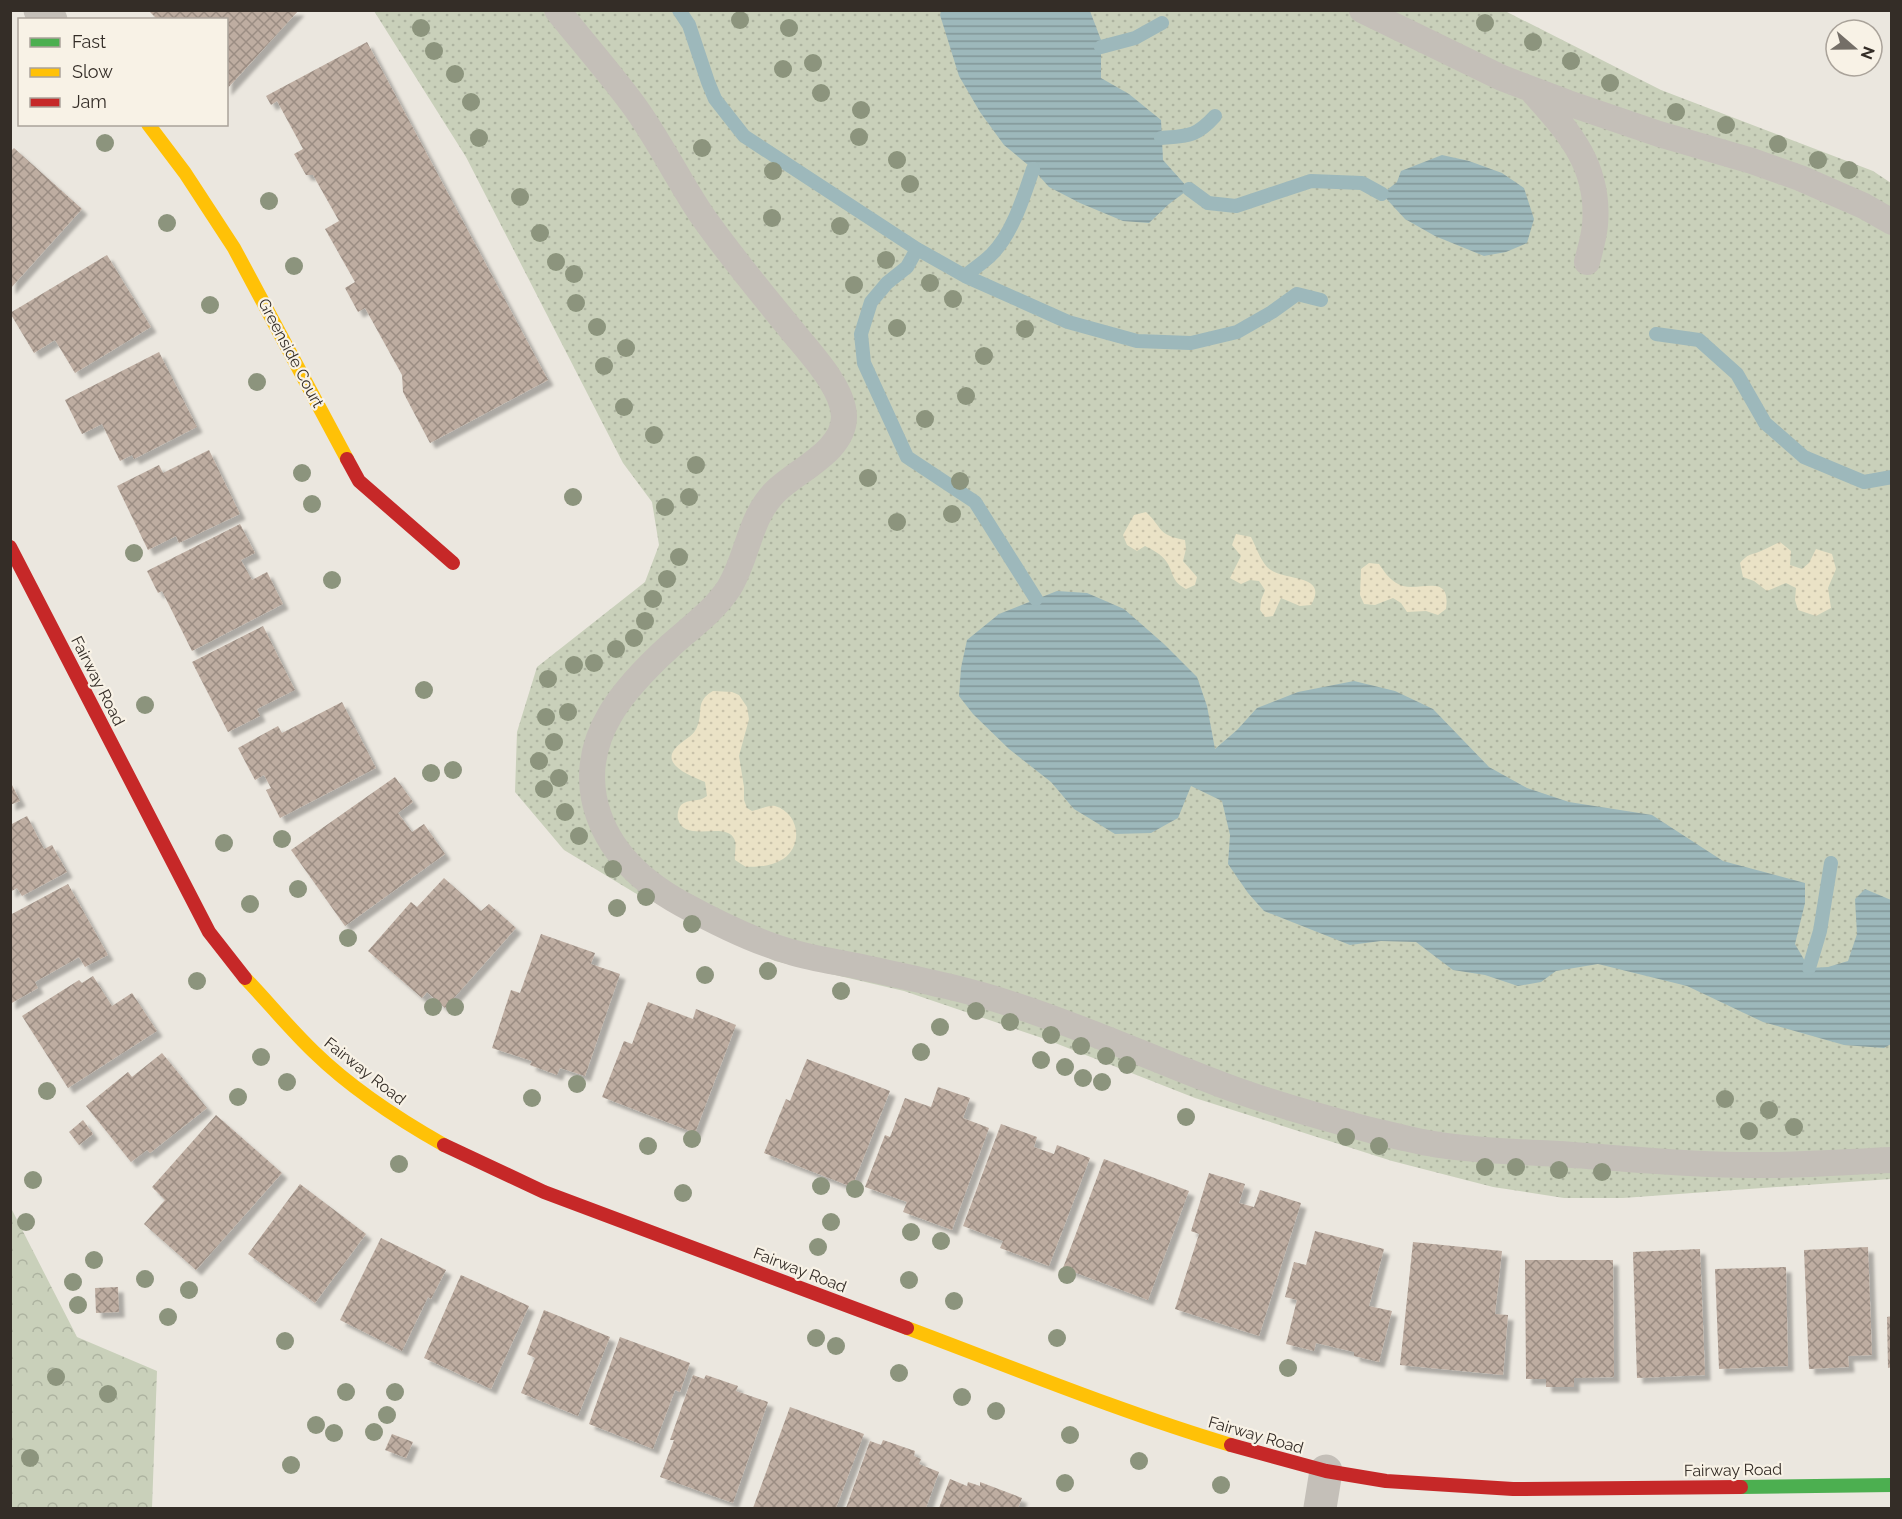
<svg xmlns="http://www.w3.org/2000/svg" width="1902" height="1519" viewBox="0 0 1902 1519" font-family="Raleway,sans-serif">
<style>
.grass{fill:url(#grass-dots)}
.forest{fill:url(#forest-crowns)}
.sand{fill:url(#sand-dots)}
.water{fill:url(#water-rules)}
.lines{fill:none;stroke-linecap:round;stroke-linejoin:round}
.stream{stroke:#9db8bb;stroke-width:14}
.building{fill:url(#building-cross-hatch);filter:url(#shadow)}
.lane{stroke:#c4bfb8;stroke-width:26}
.street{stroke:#c4bfb8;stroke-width:33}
.fast{stroke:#4caf50;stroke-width:14}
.slow{stroke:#ffc107;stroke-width:14}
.jam{stroke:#c62828;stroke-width:14}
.tree{fill:#8c947d}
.labels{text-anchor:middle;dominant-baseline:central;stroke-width:4.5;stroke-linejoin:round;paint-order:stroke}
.street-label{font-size:16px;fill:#342d27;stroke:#f8f2e6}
</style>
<defs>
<pattern id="grass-dots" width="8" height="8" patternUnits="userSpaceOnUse" patternTransform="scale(1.5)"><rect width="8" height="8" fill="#c9d0ba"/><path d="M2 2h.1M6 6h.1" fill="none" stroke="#adb3a0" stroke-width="1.8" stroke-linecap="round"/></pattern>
<pattern id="forest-crowns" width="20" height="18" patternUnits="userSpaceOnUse" patternTransform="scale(1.5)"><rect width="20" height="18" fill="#c9d0ba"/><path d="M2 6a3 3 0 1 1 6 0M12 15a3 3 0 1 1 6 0" fill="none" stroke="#adb3a0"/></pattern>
<pattern id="sand-dots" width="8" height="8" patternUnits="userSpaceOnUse" patternTransform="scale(1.5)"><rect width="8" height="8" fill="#eae2c6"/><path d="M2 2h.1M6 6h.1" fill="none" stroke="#c9c2aa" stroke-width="1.8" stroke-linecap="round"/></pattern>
<pattern id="water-rules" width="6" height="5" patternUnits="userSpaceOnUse" patternTransform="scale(1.5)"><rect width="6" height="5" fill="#9db8bb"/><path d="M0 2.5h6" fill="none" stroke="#819698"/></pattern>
<pattern id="building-cross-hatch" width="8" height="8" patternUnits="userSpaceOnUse" patternTransform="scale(1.5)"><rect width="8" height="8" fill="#beada1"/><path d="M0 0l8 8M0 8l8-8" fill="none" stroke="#9b8d83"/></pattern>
<filter id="shadow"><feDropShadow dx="5.5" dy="5.5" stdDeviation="1.5" flood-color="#0004"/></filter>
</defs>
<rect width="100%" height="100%" fill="#ebe7df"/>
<!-- grass -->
<path class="grass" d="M374,11H1505L1661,90L1873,171L1891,183V1179L1623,1198H1564L1493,1187L1392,1161L1195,1098L1045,1039L904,991L775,961L635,893L564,850L515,792L517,732L537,667L645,582L659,545L652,502L623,463L466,157Z"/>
<!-- forest -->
<path class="forest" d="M11,1208L77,1337L157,1371L152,1508H11Z"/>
<!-- sand -->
<path class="sand" d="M1146,512C1163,528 1157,535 1185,540L1186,549L1183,561L1197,577L1195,585L1186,589C1170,580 1175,574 1166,561C1161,554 1153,550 1145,546L1137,551L1127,545L1123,535L1134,515Z
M1236,534L1251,537C1256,547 1260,559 1267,567C1282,583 1330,572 1311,605L1300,606L1281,598L1273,616L1265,617L1260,610L1261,600L1265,590L1259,581L1250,580L1241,584L1230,578L1241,556L1232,545Z
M1780,542L1791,551L1790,565L1802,569L1809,563L1816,549L1832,554L1836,569L1828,588L1831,608L1816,616L1798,610L1795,600L1796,588L1786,583L1767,591L1754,581L1743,577L1740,563C1750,552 1750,556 1761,551C1768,548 1773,545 1780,542Z
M1369,563L1379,564C1385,573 1392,583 1403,586C1423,591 1451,573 1446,609L1438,615L1426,611L1407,612L1401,603L1393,598L1375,605L1364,604L1360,595L1361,569Z
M713,691L732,692L739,695L747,707L749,719L739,756L744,787V800L747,808L752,811C759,810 768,805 775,806C799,813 804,845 783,859C772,866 759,867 746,867L735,860C734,853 738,843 733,837C723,822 684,843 678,819C677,815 678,809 681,805C688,798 699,803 707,796L705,782C689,775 655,763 681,743C687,738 694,735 697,727C704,712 694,702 713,691Z"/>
<!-- water -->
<path class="water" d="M941,11H1090L1101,40V78L1129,94L1161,120L1163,160L1189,189L1169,204L1149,223L1123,221L1080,203L1049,187L1033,169L1004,145L980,112L959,76L940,15Z
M1442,155L1469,161L1502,173L1524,188L1534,219L1527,243L1506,252L1484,256L1435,236L1405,219L1382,194L1397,182L1401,171Z
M1057,591L1087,593L1124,609L1164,644L1197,677L1207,706L1215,749L1237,730L1257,708L1298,692L1354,681L1395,691L1433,709L1489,767L1527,788L1569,802L1652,815L1723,861L1805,883V903L1795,944L1809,968L1828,967L1848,961L1857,934L1855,899L1865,889L1891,900V1044L1884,1048L1844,1045L1763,1022L1687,986L1598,964L1556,971L1541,982L1518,986L1485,975L1453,970L1416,942L1381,941L1350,945L1264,911L1248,893L1228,864L1230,835L1222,801L1191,786L1178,818L1151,833L1115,834L1074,809L1051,782L1009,749L973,714L959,696L961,668L967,640L999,614Z"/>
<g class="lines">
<!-- stream -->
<path class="stream" d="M679,10L689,25L708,82L715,99L744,136L917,249L965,276L1068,322L1137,341L1191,343L1237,332L1272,312L1297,294L1321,300
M1101,47L1135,38L1162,23
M1161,138C1188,136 1196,137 1215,116
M1189,189L1208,203L1236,206L1311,181L1362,183L1382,194
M917,249L907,267L887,283L871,302L861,334L864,363L907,457L975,502L1036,599
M965,276C973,269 983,263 991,255C1012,235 1024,196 1033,169
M1656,334L1699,340L1737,374L1765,423L1804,457L1864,482L1892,477
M1809,968L1820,931L1831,863"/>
</g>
<!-- building -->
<path class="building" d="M148,10H299L226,90V20H158Z
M367,42L548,380L430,443L403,392L402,375L365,308L358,312L345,288L355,282L325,229L339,221L313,175H306L294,154L303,149L277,101L271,105L266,96Z
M14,148L82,209L10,289V152Z
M107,255L151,327L75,373L55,340L34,353L10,313Z
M159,352L197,427L134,459L132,455L120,461L102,424L82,434L65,400Z
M209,450L240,514L179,543L176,536L148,550L117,486L159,465L163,473Z
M240,524L255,553L241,560L252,580L267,572L283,604L192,651L162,591L158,593L147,571Z
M263,626L295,690L257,709L260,716L228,732L192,662Z
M342,702L376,768L280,818L266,790L271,788L264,775L255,780L238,748L278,726L282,733Z
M395,777L413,802L398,813L412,832L424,824L445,854L345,926L291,850Z
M10,781L20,801L10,805Z
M27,816L44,849L52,845L67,872L22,896L17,888L10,892V825Z
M444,878L481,911L489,904L516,928L445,1008L427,992L422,998L368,951L411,902L417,907Z
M68,884L108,955L85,967L79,957L35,982L38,988L10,1004V915Z
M541,934L595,953L591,964L620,974L585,1076L560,1068L557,1075L530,1065L532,1061L492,1048L511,990L520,993Z
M93,976L112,1006L132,993L157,1031L68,1088L22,1016L79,980L82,983Z
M648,1002L693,1019L696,1009L736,1025L695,1133L602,1097L624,1041L632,1044Z
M162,1053L207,1108L150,1153L147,1150L131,1162L86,1106L128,1072L132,1077Z
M807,1059L890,1091L852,1187L764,1153L786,1099L790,1101Z
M938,1087L970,1098L963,1118L989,1128L952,1230L903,1212L907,1202L865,1187L885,1135L890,1137L905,1098L931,1107Z
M216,1115L282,1173L196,1270L144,1224L165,1200L152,1187Z
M83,1120L93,1134L79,1145L69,1132Z
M1001,1124L1037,1137L1034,1147L1054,1154L1057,1145L1090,1158L1049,1266L1000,1248L1003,1241L963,1226Z
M1104,1159L1189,1191L1148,1300L1063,1268Z
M1209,1173L1245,1184L1239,1203L1254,1207L1260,1190L1301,1203L1259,1336L1175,1309L1199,1234L1191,1231Z
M300,1184L366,1234L315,1303L248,1254Z
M1315,1231L1384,1249L1369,1306L1392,1311L1379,1362L1354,1356V1352L1316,1343L1314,1351L1286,1344L1297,1300L1285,1297L1294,1262L1306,1265Z
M381,1238L446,1270L431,1299L428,1297L402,1351L340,1320Z
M1413,1242L1502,1251L1495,1314L1508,1315L1503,1375L1400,1365Z
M1868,1247L1872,1355L1848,1356L1849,1367L1809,1369L1804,1250Z
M1700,1249L1705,1375L1637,1378L1633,1252Z
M1525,1260H1613L1614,1377L1574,1378V1387H1546V1379H1526Z
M1786,1267L1788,1366L1719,1369L1715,1269Z
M461,1275L529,1306L491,1389L424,1358Z
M118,1287L119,1312L96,1313L95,1288Z
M544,1310L610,1337L578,1416L521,1393L535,1358L527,1354Z
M1892,1316V1367L1888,1368L1887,1317Z
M620,1337L690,1363L680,1392L675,1390L653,1449L589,1424Z
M693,1375L704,1379L706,1375L738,1386L736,1391L768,1402L733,1503L660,1477L674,1440H670Z
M790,1407L864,1434L836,1508H753Z
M392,1434L413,1442L406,1458L385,1450Z
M883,1440L915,1451L914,1456L921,1459L919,1464L939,1472L926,1508H846L870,1441L881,1445Z
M950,1479L967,1486L968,1482L980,1486V1482L1022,1498L1018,1508H939Z"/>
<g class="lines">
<!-- lane -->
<path class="lane" d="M557,10C582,41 608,71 632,103C658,138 677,178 701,214C728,253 759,290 789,327C807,350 843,386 844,416C845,451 797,470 775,492C749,518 748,557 729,588C714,611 690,628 670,646C626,686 582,734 594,798C604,848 640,881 682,904C715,922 755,942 791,952C814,959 838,962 861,967C911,978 962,988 1011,1004C1087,1028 1159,1062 1233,1089C1278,1105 1324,1118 1370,1130C1393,1135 1416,1142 1440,1145C1479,1151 1519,1152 1559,1154C1622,1158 1685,1165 1749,1165C1796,1166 1844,1162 1892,1160
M1362,10L1502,78L1568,103L1659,134L1752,161L1800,178L1864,206L1892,222
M1534,93C1570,133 1600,167 1595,225C1594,237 1590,250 1587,262"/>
<!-- street -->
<path class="street" d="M40,10L51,20
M1320,1508L1326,1471"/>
<!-- fast -->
<path class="fast" d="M1741,1487L1892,1485"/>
<!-- slow -->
<path class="slow" d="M148,124L185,173L234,248L347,459
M245,978C268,1002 289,1028 314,1052C352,1089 398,1119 444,1145
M907,1328C1014,1368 1121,1412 1231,1445"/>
<!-- jam -->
<path class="jam" d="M347,459L359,481L453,563
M10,547L209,932L245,978
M444,1145L544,1192L907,1328
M1231,1445L1326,1471L1386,1481L1513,1489L1741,1487"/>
</g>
<!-- trees -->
<g class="tree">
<circle cx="740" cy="20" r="9"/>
<circle cx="1485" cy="23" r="9"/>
<circle cx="421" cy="28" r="9"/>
<circle cx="789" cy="28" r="9"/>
<circle cx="1533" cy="42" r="9"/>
<circle cx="434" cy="51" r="9"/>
<circle cx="1571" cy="61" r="9"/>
<circle cx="813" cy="63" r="9"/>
<circle cx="783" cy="69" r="9"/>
<circle cx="455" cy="74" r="9"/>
<circle cx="1610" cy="83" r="9"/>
<circle cx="821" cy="93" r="9"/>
<circle cx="471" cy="102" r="9"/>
<circle cx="861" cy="110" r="9"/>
<circle cx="1676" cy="112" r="9"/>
<circle cx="1726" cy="125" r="9"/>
<circle cx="859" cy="137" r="9"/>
<circle cx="479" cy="138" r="9"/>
<circle cx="105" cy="143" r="9"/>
<circle cx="1778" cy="144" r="9"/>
<circle cx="702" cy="148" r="9"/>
<circle cx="897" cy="160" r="9"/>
<circle cx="1818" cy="160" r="9"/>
<circle cx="1849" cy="170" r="9"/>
<circle cx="773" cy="171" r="9"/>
<circle cx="910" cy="184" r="9"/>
<circle cx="520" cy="197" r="9"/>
<circle cx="269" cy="201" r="9"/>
<circle cx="772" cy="218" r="9"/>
<circle cx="167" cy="223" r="9"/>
<circle cx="840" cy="226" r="9"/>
<circle cx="540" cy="233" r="9"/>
<circle cx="886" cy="260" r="9"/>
<circle cx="556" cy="262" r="9"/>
<circle cx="294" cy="266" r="9"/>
<circle cx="574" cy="274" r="9"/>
<circle cx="930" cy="283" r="9"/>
<circle cx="854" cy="285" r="9"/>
<circle cx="953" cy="299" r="9"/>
<circle cx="576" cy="303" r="9"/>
<circle cx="210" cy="305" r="9"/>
<circle cx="597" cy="327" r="9"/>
<circle cx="897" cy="328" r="9"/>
<circle cx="1025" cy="329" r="9"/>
<circle cx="626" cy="348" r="9"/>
<circle cx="984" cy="356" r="9"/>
<circle cx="604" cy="366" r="9"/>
<circle cx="257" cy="382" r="9"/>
<circle cx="966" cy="396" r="9"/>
<circle cx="624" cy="407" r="9"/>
<circle cx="925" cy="419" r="9"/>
<circle cx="654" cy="435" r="9"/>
<circle cx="696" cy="465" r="9"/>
<circle cx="302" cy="473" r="9"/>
<circle cx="868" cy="478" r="9"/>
<circle cx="960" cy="481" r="9"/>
<circle cx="573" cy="497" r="9"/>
<circle cx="689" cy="497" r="9"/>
<circle cx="312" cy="504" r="9"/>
<circle cx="665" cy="507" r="9"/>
<circle cx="952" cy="514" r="9"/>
<circle cx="897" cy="522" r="9"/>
<circle cx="134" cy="553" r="9"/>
<circle cx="679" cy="557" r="9"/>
<circle cx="667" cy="579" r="9"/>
<circle cx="332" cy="580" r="9"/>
<circle cx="653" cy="599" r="9"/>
<circle cx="645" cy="621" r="9"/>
<circle cx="634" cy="638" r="9"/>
<circle cx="616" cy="649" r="9"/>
<circle cx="594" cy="663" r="9"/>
<circle cx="574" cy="665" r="9"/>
<circle cx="548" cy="679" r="9"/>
<circle cx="424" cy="690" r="9"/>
<circle cx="145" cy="705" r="9"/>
<circle cx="568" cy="712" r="9"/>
<circle cx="546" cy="717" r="9"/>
<circle cx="554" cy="742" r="9"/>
<circle cx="539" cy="761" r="9"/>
<circle cx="453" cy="770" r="9"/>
<circle cx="431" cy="773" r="9"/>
<circle cx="559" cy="778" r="9"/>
<circle cx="544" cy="789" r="9"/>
<circle cx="565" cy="812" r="9"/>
<circle cx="579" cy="836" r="9"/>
<circle cx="282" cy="839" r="9"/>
<circle cx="224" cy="843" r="9"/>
<circle cx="613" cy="869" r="9"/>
<circle cx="298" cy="889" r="9"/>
<circle cx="646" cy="897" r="9"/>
<circle cx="250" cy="904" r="9"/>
<circle cx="617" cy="908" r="9"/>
<circle cx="692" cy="924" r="9"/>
<circle cx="348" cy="938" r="9"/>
<circle cx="768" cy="971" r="9"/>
<circle cx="705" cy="975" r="9"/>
<circle cx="197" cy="981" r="9"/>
<circle cx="841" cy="991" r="9"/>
<circle cx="433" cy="1007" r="9"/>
<circle cx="455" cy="1007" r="9"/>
<circle cx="976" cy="1011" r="9"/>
<circle cx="1010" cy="1022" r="9"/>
<circle cx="940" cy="1027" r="9"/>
<circle cx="1051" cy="1035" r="9"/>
<circle cx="1081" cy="1046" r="9"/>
<circle cx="921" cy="1052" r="9"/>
<circle cx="1106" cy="1056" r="9"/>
<circle cx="261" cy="1057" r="9"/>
<circle cx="1041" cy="1060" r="9"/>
<circle cx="1127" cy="1065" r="9"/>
<circle cx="1065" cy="1067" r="9"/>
<circle cx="1083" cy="1078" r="9"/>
<circle cx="287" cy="1082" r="9"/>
<circle cx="1102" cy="1082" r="9"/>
<circle cx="577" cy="1084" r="9"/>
<circle cx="47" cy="1091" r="9"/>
<circle cx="238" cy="1097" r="9"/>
<circle cx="532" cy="1098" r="9"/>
<circle cx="1725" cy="1099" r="9"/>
<circle cx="1769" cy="1110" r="9"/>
<circle cx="1186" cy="1117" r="9"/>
<circle cx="1794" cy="1127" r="9"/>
<circle cx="1749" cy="1131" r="9"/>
<circle cx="1346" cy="1137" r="9"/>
<circle cx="692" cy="1139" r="9"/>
<circle cx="648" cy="1146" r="9"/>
<circle cx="1379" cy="1146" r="9"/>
<circle cx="399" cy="1164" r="9"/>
<circle cx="1485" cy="1167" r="9"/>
<circle cx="1516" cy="1167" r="9"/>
<circle cx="1559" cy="1170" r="9"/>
<circle cx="1602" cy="1172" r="9"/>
<circle cx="33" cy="1180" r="9"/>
<circle cx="821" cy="1186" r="9"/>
<circle cx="855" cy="1189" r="9"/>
<circle cx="683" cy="1193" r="9"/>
<circle cx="26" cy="1222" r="9"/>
<circle cx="831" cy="1222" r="9"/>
<circle cx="911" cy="1232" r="9"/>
<circle cx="941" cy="1241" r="9"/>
<circle cx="818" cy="1247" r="9"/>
<circle cx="94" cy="1260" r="9"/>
<circle cx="1067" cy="1275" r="9"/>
<circle cx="145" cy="1279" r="9"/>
<circle cx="909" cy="1280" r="9"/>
<circle cx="73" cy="1282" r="9"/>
<circle cx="189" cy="1290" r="9"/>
<circle cx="954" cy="1301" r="9"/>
<circle cx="78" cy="1305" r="9"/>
<circle cx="168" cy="1317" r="9"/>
<circle cx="816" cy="1338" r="9"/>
<circle cx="1057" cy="1338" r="9"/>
<circle cx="285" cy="1341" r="9"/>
<circle cx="836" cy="1346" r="9"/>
<circle cx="1288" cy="1368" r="9"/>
<circle cx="899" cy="1373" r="9"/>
<circle cx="56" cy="1377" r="9"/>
<circle cx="346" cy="1392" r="9"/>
<circle cx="395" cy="1392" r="9"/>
<circle cx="108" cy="1394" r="9"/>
<circle cx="962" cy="1397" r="9"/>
<circle cx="996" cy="1411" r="9"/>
<circle cx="387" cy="1415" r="9"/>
<circle cx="316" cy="1425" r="9"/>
<circle cx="374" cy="1432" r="9"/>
<circle cx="334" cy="1433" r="9"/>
<circle cx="1070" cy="1435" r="9"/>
<circle cx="30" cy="1458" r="9"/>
<circle cx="1139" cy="1461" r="9"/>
<circle cx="291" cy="1465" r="9"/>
<circle cx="1065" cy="1483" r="9"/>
<circle cx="1221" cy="1485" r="9"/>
</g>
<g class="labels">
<!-- street labels -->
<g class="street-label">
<text transform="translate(291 353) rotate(62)">Greenside Court</text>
<text transform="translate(98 681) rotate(63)">Fairway Road</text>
<text transform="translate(365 1071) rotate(38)">Fairway Road</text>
<text transform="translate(800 1270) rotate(21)">Fairway Road</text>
<text transform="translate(1256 1435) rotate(16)">Fairway Road</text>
<text transform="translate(1733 1470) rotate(-1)">Fairway Road</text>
</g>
</g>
<!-- border -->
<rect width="1902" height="1519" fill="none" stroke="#342d27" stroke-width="24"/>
<!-- legend -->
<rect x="18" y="18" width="210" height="108" fill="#f8f2e6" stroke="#aaa39a" stroke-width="1.5"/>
<rect x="30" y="38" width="30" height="9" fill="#4caf50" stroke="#aaa39a" stroke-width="1.5"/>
<text x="72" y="48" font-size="18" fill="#342d27">Fast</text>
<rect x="30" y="68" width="30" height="9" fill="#ffc107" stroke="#aaa39a" stroke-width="1.5"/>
<text x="72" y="78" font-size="18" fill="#342d27">Slow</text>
<rect x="30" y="98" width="30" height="9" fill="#c62828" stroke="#aaa39a" stroke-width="1.5"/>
<text x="72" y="108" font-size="18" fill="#342d27">Jam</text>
<!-- north arrow -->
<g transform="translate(1854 48) rotate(110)"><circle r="28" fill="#f8f2e6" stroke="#aaa39a" stroke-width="1.5"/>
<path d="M0-4.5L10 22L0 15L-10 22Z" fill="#746e67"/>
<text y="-9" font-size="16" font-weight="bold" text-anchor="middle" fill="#342d27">N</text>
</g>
</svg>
